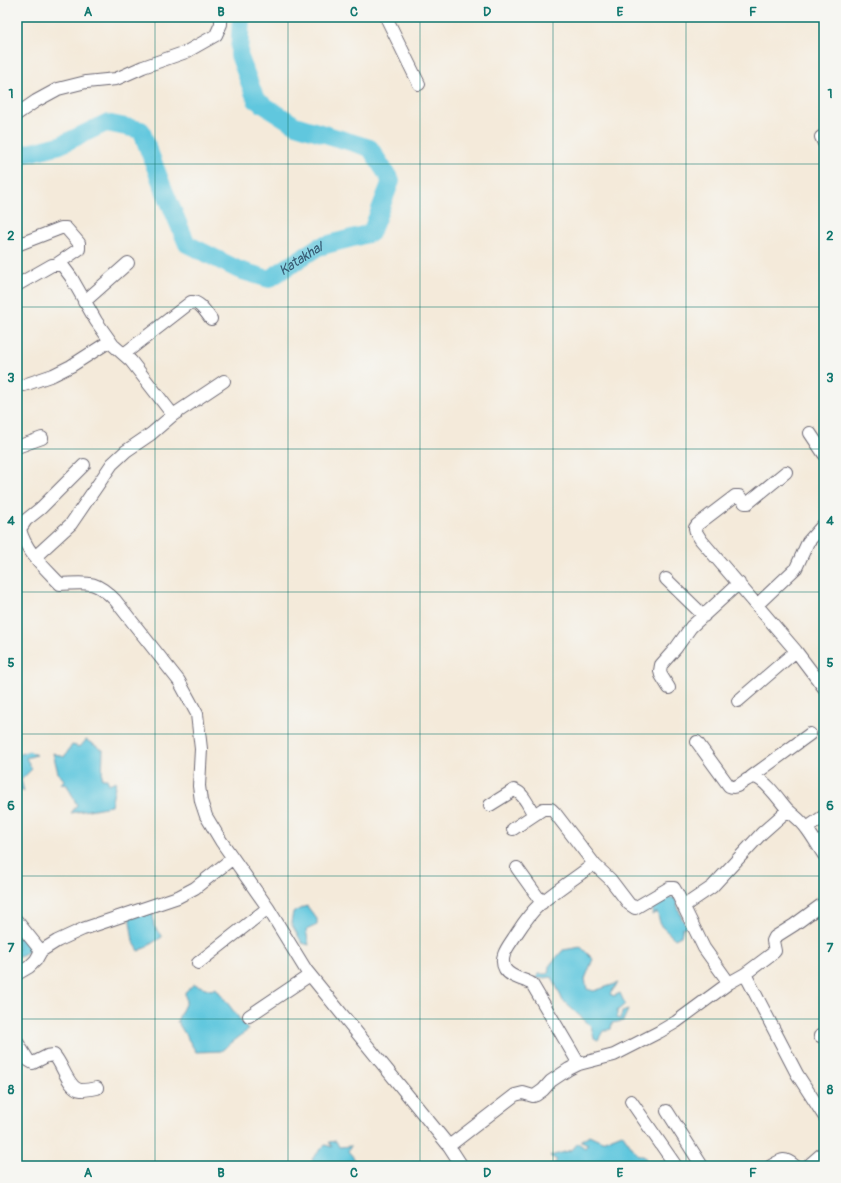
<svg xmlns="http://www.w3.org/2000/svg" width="841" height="1183" viewBox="0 0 841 1183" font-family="Pangolin,sans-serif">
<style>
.water{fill:#61c7de;stroke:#42748c}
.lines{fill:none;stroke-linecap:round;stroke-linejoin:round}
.river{stroke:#61c7de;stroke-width:18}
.minor-casing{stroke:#6c6873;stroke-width:14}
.minor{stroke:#fff;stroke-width:12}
.grid{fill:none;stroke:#0f766e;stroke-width:1;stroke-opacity:0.55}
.labels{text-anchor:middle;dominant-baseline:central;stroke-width:3.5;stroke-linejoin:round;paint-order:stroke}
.water-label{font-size:14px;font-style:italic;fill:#385c74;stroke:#f6f6f2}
.neatline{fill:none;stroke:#0f766e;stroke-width:1.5}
.grid-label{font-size:13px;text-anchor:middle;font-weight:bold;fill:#0f766e}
</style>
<rect width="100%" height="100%" fill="#f6f6f2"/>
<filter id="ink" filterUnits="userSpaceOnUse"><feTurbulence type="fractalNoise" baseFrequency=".025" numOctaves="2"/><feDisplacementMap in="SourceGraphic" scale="8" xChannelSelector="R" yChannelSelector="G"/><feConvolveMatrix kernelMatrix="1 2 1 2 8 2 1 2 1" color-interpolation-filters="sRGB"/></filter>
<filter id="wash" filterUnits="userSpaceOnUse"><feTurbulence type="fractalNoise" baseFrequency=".012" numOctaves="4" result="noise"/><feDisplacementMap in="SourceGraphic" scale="16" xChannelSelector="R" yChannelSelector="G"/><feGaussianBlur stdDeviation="0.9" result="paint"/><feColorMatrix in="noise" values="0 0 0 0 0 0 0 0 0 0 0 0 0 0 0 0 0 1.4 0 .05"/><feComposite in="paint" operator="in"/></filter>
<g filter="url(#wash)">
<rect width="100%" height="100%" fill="#f4eada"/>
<!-- water -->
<path class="water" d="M86,740L103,750L102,779H107L109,784L116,781L111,806L71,813L77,805L67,785L61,784L64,780L58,773L53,753L64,757L72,745L80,747Z
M29,751L36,755L26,758L32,769L21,780L24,791L17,788V755Z
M664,897L675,898L682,919L690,926L683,927L681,936L675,939L661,926L657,912L652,915L654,902Z
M307,906L317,919V925L306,930L309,945L302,943L291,923L293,912Z
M140,910L153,914L154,926L162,937L139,951L133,941L129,915Z
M17,925L29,941V951L17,958Z
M581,947L593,959L585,979L587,989L594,991L618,983L610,994L614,996L620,993L625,1004L617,1011V1018L621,1019L622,1012L628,1010L623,1021L612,1023L611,1029L603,1031L598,1040L594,1038L591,1026L563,1001L552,977L535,979L539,974H548L549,966L563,950Z
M194,984L211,990L216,988L248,1030L221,1051L196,1052L177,1021L186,1002L185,992Z
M622,1133L637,1154L645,1157L646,1164L652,1163L653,1166H553L557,1160L550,1156L572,1150L578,1143L585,1148L588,1144L581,1141L589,1135L602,1141Z
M336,1141L339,1147L351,1146L348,1151L354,1158L353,1166H316L312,1159L325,1145L332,1147L329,1142Z"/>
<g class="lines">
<!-- river -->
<path class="river" id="s1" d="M17,156L60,145L106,123L141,130L162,185L187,244L239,270L269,279L318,247L371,233L391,181L370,148L295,125L256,100L239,55L241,17"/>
</g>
</g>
<g filter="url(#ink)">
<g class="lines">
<!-- minor casing -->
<g class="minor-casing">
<path id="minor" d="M386,17L419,84
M17,114L36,101L58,89L86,82L116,79L143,67L186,52L216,35L221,24V17
M821,137L824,143
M17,245L61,228H66L79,243V249L57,264
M17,285L52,265H62L71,277L96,321L113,345L131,361L173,415
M84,302L128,263
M124,354L191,302C200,301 206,313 211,319
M24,385L53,375L71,366L110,341
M810,433L824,454
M17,447L42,438
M84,465L41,508L26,520L20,529C25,551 45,568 60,584C87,583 94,579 115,600L179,681L197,714L201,749L199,786L201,801L206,816L221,841L268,908L306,970L449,1146L462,1166
M786,472L748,503H745L739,496H735L697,525L695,528L696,532L701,540L796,651L824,688
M35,557L71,524L112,464L126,451L151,434L173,415L224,381
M666,579L704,616
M757,605L796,568L808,542L824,524
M669,688L661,675L660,671L661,665L676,648L691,627L739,583
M738,701L796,651
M697,742L729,786C740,791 746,774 757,778C767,782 780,801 787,809C794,816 802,821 807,829C813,837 818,846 824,855
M751,777L810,734
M490,805L514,790C524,793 529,807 534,815
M807,828L824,816
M513,829L543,809H551L555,813L595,865
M517,868L542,903
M684,906L712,887L762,833L788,810
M17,921L41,951
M198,963L268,908
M17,974L29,967L36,960L41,951L57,941L83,929L178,897L195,888L233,858
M745,974L797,1074L824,1116
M249,1016L310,975
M820,1036L824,1033
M17,1042L28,1060L33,1063L47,1056L54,1055C63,1064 68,1089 81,1090C86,1090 92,1089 97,1088
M579,1064L532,984C524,979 511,978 505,969C499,958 507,948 513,939C521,927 528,915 539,905C555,891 574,879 591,866L595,865L610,879L629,904L635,908L669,888H674L677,893L704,948L729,983
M631,1101L676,1166
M667,1111L702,1166
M449,1146L515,1095L523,1093L533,1096L536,1095L543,1090L551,1081L569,1069L579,1064L614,1055L659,1032L676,1022L729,983L745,974L773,953L775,951L773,941L775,937L794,925L824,903
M771,1166C782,1159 785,1157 795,1166
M808,1166L824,1152"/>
</g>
<!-- minor -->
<use href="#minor" class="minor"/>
</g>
</g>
<!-- grid -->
<path class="grid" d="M155,17V1166M288,17V1166M420,17V1166M553,17V1166M686,17V1166M17,164H824M17,307H824M17,449H824M17,592H824M17,734H824M17,876H824M17,1019H824"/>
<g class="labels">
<!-- water labels -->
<g class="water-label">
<text stroke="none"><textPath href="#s1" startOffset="381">Katakhal</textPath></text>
</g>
</g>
<!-- margin -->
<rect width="841" height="1183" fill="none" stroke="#f6f6f2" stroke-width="44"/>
<rect x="22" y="22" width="797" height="1139" class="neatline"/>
<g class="grid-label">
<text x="88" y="16">A</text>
<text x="221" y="16">B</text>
<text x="354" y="16">C</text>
<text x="487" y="16">D</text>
<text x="620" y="16">E</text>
<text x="753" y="16">F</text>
<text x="11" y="98">1</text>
<text x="830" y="98">1</text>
<text x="11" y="240">2</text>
<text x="830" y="240">2</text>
<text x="11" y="382">3</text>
<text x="830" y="382">3</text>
<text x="11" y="525">4</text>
<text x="830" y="525">4</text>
<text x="11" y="667">5</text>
<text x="830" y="667">5</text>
<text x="11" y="810">6</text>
<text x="830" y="810">6</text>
<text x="11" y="952">7</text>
<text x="830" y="952">7</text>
<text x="11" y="1094">8</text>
<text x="830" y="1094">8</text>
<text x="88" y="1177">A</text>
<text x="221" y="1177">B</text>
<text x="354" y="1177">C</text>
<text x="487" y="1177">D</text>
<text x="620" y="1177">E</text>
<text x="753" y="1177">F</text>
</g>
</svg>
